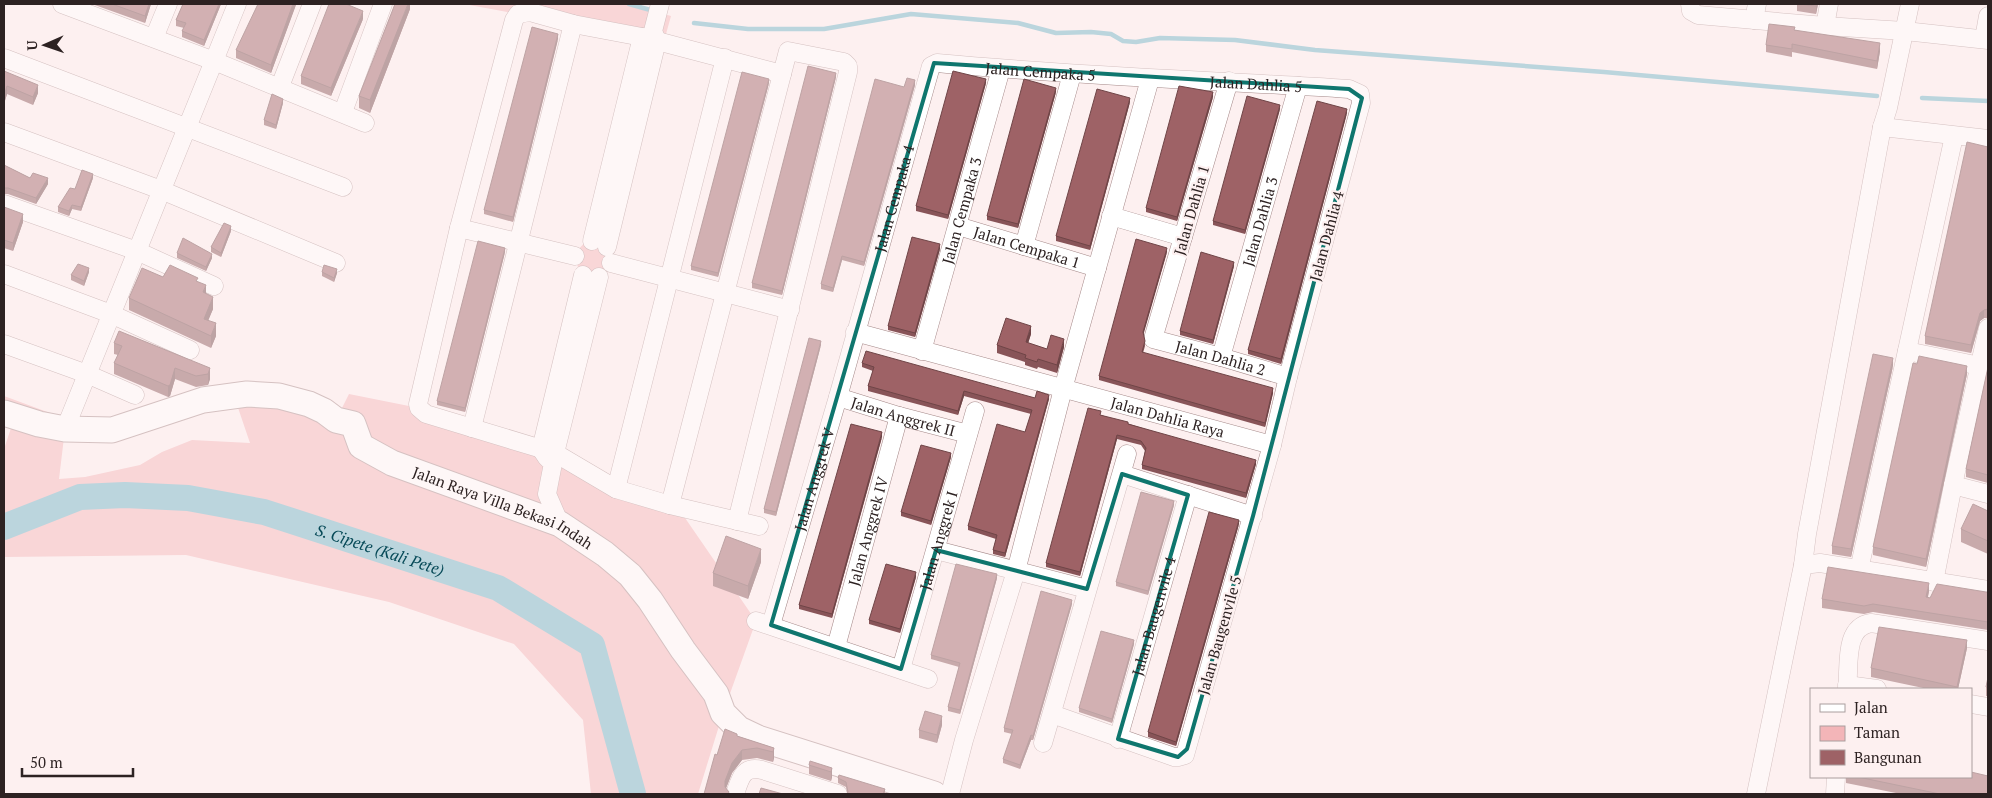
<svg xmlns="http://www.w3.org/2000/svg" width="1992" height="798" viewBox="0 0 1992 798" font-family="'PT Serif',serif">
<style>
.green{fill:#f3b5b8}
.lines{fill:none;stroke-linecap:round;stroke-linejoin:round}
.stream{stroke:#6ab3c6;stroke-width:4.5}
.river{stroke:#6ab3c6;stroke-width:26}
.minor-casing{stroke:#a58989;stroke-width:19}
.secondary-casing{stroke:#a58989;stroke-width:27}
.minor{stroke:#fff;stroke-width:18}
.secondary{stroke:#fff;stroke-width:25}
.wall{fill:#885458}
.shaded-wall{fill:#6f4547}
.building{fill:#9e6266;stroke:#6f4547}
.marked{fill:none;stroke:#0f766e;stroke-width:4;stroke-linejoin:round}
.labels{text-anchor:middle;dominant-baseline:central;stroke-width:4.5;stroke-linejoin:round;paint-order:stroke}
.street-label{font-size:15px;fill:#2d2222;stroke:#fdf0f0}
.water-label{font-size:16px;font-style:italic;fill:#074a58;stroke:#fdf0f0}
</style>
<rect width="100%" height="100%" fill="#fdf0f0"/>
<!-- green -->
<path class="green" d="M464,4H629L671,16L666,34L518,14Z
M586,242L607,247L611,263L599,277L555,453L683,515L756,621L723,713L698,794H591L583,720L514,644L389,602L186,555L4,557V449L15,416L4,413V396L69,420L65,429L59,479L85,477L140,465L162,452L192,440L250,443L234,396L336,420L349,394L419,408L541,449L583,275C573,261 572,253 586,242Z"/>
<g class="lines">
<!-- stream -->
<path class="stream" d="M629,4L654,11
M694,23L748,29H824L911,14L1018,23L1056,33L1091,32L1111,34L1123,41L1136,42L1160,38L1235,40L1315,50L1604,72L1877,96
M1922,98L1988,101"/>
<!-- river -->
<path class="river" id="s1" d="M4,527L80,497L125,495L188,498L264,512L498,588L592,645L633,794"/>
<!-- minor casing -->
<g class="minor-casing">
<g id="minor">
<path d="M62,4L214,61L365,123"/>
<path d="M1690,4L1691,11L1698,15L1825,26L1905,31L1988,40"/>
<path d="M1754,20L1757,4"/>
<path d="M1825,26L1829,4"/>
<path d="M154,38L168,4"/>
<path d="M1984,39L1988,16"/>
<path d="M4,58L343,187"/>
<path id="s2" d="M1229,81L1153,339L1221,357L1288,377"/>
<path d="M279,89L312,4"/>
<path d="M343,112L383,4"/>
<path d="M1882,127L1988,139"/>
<path d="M4,132L161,190L336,263"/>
<path d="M4,204L137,251L214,286"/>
<path d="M1111,216L1183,237"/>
<path id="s3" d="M958,226L1097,268"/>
<path d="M459,228L575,256"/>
<path d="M592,241L642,37"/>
<path d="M1024,246L1072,74"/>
<path d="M607,247L657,41L653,31L660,4"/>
<path d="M611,263L790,310"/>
<path d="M4,274L111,314L190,350"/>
<path id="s4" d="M855,332L1272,445"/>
<path d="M4,344L87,374L135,395"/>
<path id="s5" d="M922,351L1001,69"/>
<path d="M1907,351L1980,366"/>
<path id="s6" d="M1221,357L1298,86"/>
<path id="s7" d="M838,397L899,416L968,434"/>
<path d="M472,428L573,24"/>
<path d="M65,429L237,4"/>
<path d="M547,458L541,449L583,275"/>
<path d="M1122,474L1253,516"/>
<path d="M1953,485L1988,494"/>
<path d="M616,489L725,58"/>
<path d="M670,505L788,51L844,62L848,66V72L737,521"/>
<path d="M560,524L547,494L555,453L599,277"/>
<path d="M759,526L670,505L616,489L555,453L426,414L419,408L418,404L459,228L514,20L518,14L530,12L573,24L642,37L782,74"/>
<path d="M936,550L1087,589"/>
<path d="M1803,565L1820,563L1988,590"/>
<path d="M1859,570L1954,136"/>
<path d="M1934,582L1953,485L1988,328"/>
<path d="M756,621L928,679"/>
<path id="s8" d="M771,625L838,397L931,66L937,63C1074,76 1211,80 1349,89L1360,94L1361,103L1288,377L1272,445L1185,755L1178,757H1174L1052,714"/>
<path id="s9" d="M836,647L899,416"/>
<path id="s10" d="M901,669L975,411"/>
<path d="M1847,685L1877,689"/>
<path d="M1847,689C1850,667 1843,627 1871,623L1988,641"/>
<path d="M1971,704L1988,707"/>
<path id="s11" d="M1118,739L1188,495"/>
<path d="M1043,743L1127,454"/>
<path d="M735,794C740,779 743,765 762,770L838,794"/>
<path d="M950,794L964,740L1016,571L1063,389L1150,79"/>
<path d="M1756,794L1803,565L1807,534L1882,127L1888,108L1910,4"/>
<path d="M1835,794L1836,777"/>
</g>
</g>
<!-- secondary casing -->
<g class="secondary-casing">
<g id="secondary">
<path id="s12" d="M4,413L39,424L65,429L112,430L203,400L247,394L279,396L309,404L324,411L336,420L353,424L361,446L392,463L560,524L605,554L630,575L650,600L683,650L716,694L723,713L739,729L758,738L934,794"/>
</g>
</g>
<!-- minor -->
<use href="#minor" class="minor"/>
<!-- secondary -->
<use href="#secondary" class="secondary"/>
</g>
<!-- wall -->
<path class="wall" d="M92,4H154L153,5L151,4L145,23Z
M183,4H221L204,46L182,37V31L184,28L176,26V20Z
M296,4L271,73L236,58V50Z
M410,4V9L370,113L359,108V96Z
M1797,4H1818L1816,14L1797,11Z
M363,19L331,96L301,84V76Z
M1795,30L1880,51L1877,69L1792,52V57L1766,52V45Z
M558,39L513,222L484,214V210Z
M4,71L38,93L33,105L7,94L4,104Z
M836,77L782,295L752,288V283Z
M769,83L718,277L691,270V266Z
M986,83L948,219L916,211V206Z
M915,85L864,266L842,260L833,292L821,289V284L904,87Z
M1056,92L1018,228L987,220V216Z
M1213,97L1177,221L1146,212V208Z
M1130,102L1090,250L1056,241V236Z
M283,103L276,129L264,125V120Z
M1280,109L1245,234L1213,225V221Z
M1347,113L1281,364L1248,354V350Z
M1988,147V318H1984L1980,321L1971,353L1925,344V336Z
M4,165L30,178L48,184L36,204L8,194H4Z
M93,178L81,211L72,209L69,216L58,212V207L75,189Z
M4,207L23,222L13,251L4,248Z
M231,231L221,257L211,252V247Z
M940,249L915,337L888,330V326Z
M505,252L465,412L437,405V401Z
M1167,252L1143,334L1145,346L1143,353L1273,393L1265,427L1099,380V376Z
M177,253L212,258L206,271L177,258Z
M1234,266L1213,344L1180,335V331Z
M89,272L84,286L71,280V275Z
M322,272L337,273L334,282L322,276Z
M163,277L198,282L206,293L213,309L208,320L216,336L211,348L129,310V298Z
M1031,334L1028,343L1047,349L1064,347L1057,373L1038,367L1037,369L1025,365V362L997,353V345Z
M114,343L210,368V379L208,385L196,387L175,379L170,396L168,397L114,374V363L118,355L114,354Z
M821,345L776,516L764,513V509Z
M862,363L1035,398L1049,399L1005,557L993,554V550L996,539L968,530V526L1025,432L1031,414L964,396L958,415L868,391V386L873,371L862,367Z
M1917,364L1967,374L1926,567L1873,555V547Z
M1893,366L1851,557L1832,554V546Z
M1988,367V483L1966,477V469Z
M1101,415L1256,464L1246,498L1142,469V465L1145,451L1141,445L1117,439L1080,576L1046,567V563Z
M882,437L832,618L799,609V605Z
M951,457L931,525L901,516V512Z
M1174,505L1148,595L1116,586V582Z
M1988,511V554L1961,542V529Z
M1239,524L1176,746L1148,737V732Z
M761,562L748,599L713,586V573Z
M916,577L900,633L869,624V620Z
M997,578L960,714L948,711V707L959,667L931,659V655Z
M1929,591L1928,597L1930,598L1988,592V630L1873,612L1864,614L1822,608V599Z
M1072,604L1033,740H1031L1020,769L1003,763V759L1012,734L1004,732V728Z
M1134,644L1112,723L1079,712V708Z
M1967,648L1958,689H1928L1871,677V668Z
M1988,677V696H1986V687Z
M942,725L937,743L919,738V730Z
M737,736L774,748V758L773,762L757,758L742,760L732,773L726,788L729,794H704L717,755Z
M809,765L832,768V777L831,781L809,774Z
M1846,777H1971L1988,794H1901L1846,783Z
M838,778L885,789V794H847V793L846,787L838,783Z"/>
<!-- shaded-wall -->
<path class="shaded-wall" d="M149,4H151L145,23V16Z
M219,4H221L204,46V40Z
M293,4H296V5L271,73V65Z
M408,4H410V9L370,113V100Z
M1817,4H1818L1816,14V6Z
M363,11V19L331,96V88Z
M558,34V39L513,222V217Z
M1880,43V51L1877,69V61Z
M836,73V77L782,295V291Z
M769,79V83L718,277V273Z
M986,79V83L948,219V215Z
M915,80V85L864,266V262Z
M38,85V93L33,105V97Z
M7,86V94L4,104V96Z
M1056,88V92L1018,228V224Z
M1213,92V97L1177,221V217Z
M1130,98V102L1090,250V246Z
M283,99V103L276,129V125Z
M1280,105V109L1245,234V230Z
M1347,109V113L1281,364V359Z
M93,174V178L81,211V207Z
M48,178V184L36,204V198Z
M72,205V209L69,216V211Z
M23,214V222L13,251V243Z
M231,226V231L221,257V253Z
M940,244V249L915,337V333Z
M505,248V252L465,412V408Z
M1167,248V252L1143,336V332Z
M212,254V258L206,271V267Z
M842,256V260L833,292V288Z
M1234,262V266L1213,344V340Z
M89,268V272L84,286V281Z
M337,269V273L334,282V278Z
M206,285V297L203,292Z
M213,297V309L204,331V319Z
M1984,310V318L1980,321L1971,353V345L1980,313Z
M216,323V336L211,348V336Z
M1031,326V334L1026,350V342Z
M1064,339V347L1057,373V365Z
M821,341V345L776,516V512Z
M1893,358V366L1851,557V549Z
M1967,366V374L1926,567V559Z
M175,368V379L170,396L168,397V386Z
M210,368V379L208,385V374Z
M1273,388V393L1265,427V423Z
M964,391V396L958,415V411Z
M1049,395V399L1005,557V553Z
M882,432V437L832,618V614Z
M1117,435V439L1080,576V572Z
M951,453V457L931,525V521Z
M1256,460V464L1246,498V493Z
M1174,501V505L1148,595V591Z
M1239,520V524L1176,746V742Z
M761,549V562L748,599V586Z
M916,572V577L900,633V629Z
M997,574V578L960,714V710Z
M1929,583V591L1926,605V597Z
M1072,600V604L1033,740V736Z
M1134,640V644L1112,723V719Z
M1967,640V648L1958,689H1957Z
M942,716V725L937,743V735Z
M1031,735V740L1020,769V765Z
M774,748V758L773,762V752Z
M742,750V760L732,773L725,791V781L732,763Z
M832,768V777L831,781V772Z"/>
<!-- building -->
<path class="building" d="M112,4H149L145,16Z
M183,4H219L204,40L182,31L186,23L176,20Z
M258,4H293L271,65L236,50Z
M329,4H346L363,11L331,88L301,76Z
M395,4H408L370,100L359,96Z
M1799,4H1817L1816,6Z
M1769,24L1795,27L1794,30L1880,43L1877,61L1792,44V49L1766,45Z
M532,27L558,34L513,217L484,210Z
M808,66L836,73L782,291L752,283Z
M4,71L38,85L33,97L7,86L4,96Z
M953,71L986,79L948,215L916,206Z
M742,72L769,79L718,273L691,266Z
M907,78L915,80L864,262L842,256L833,288L821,284L875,79L904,87Z
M1024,79L1056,88L1018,224L987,216Z
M1179,86L1213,92L1177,217L1146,208Z
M1097,89L1130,98L1090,246L1056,236Z
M272,94L283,99L276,125L264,120Z
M1247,96L1280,105L1245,230L1213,221Z
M1317,101L1347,109L1281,359L1248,350Z
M1967,142L1988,147V309L1984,310L1980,313L1971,345L1925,336Z
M4,165L30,178L33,173L48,178L36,198L8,188H4Z
M82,170L93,174L81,207L72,205L69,211L58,207L70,188L75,189Z
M4,207L23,214L13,243L4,240Z
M224,223L231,226L221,253L211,247Z
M912,237L940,244L915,333L888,326Z
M183,238L212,254L206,267L177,253Z
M1136,239L1167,248L1143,332L1145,341L1142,352L1273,388L1265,423L1099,376Z
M478,241L505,248L465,408L437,401Z
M1201,252L1234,262L1213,340L1180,331Z
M78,264L89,268L84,281L71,275Z
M170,265L198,278L196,281L206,285L203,292L213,297L204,319L216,323L211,336L129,298L142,268L163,277Z
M324,265L337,269L334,278L322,272Z
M1006,318L1031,326L1026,342L1047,349L1051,335L1064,339L1057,365L1038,359L1037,362L1025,358L1026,355L997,345Z
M119,331L210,368L208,374L196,376L175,368L170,385L168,386L114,363L122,346L114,343Z
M809,338L821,341L776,512L764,509Z
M866,351L1035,398L1037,391L1049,395L1005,553L993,550L997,535L968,526L997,424L1025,432L1032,410L964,391L958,411L868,386L874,367L862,363Z
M1873,354L1893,358L1851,549L1832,546Z
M1919,356L1967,366L1926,559L1873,547L1913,363L1917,364Z
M1988,367V475L1966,469Z
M1088,408L1101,411L1100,415L1128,422V424L1256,460L1246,493L1142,465L1146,448L1141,441L1117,435L1080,572L1046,563Z
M851,424L882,432L832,614L799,605Z
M921,445L951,453L931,521L901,512Z
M1141,492L1174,501L1148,591L1116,582Z
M1973,504L1988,511V541L1961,529Z
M1209,512L1239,520L1176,742L1148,732Z
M726,536L761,549L748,586L713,573Z
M886,564L916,572L900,629L869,620Z
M956,564L997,574L960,710L948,707L960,663L931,655Z
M1828,567L1929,583L1926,597L1930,598L1937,584L1986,592H1988V622L1873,604L1864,606L1822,599Z
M1041,591L1072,600L1033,736L1031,735L1020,765L1003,759L1013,730L1004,728Z
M1879,627L1967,640L1957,687L1871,668Z
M1101,631L1134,640L1112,719L1079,708Z
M1988,677V688L1986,687Z
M925,711L942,716L937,735L919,730Z
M725,729L737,734V736L774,748L773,752L757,748L742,750L732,763L725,781V787L729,792L728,794H704L715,754L717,755Z
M810,761L832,768L831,772L809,765Z
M1971,772L1988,776V794H1940L1858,777H1971Z
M839,775L885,789L883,794H847L848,792L846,782L838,778Z
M761,788L783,794H759Z"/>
<!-- marked area -->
<path d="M0 0H1992V798H0ZM934,63L1349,89L1362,98L1253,516L1187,749L1178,757L1118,739L1188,495L1122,474L1087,589L936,550L901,669L771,625Z" fill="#fdf0f0" fill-opacity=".55" fill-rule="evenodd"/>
<path class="marked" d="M934,63L1349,89L1362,98L1253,516L1187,749L1178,757L1118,739L1188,495L1122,474L1087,589L936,550L901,669L771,625Z"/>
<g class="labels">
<!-- street labels -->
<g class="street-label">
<text stroke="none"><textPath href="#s8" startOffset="692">Jalan Cempaka 5</textPath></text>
<text stroke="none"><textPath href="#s8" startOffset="908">Jalan Dahlia 5</textPath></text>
<text stroke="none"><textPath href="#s8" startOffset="444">Jalan Cempaka 4</textPath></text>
<text stroke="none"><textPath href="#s5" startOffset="146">Jalan Cempaka 3</textPath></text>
<text transform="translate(1191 210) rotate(-74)">Jalan Dahlia 1</text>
<text stroke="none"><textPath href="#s6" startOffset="141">Jalan Dahlia 3</textPath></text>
<text transform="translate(1326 236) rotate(-75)">Jalan Dahlia 4</text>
<text stroke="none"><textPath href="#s3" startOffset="72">Jalan Cempaka 1</textPath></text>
<text stroke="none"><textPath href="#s2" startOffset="339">Jalan Dahlia 2</textPath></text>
<text stroke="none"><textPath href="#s7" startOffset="68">Jalan Anggrek II</textPath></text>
<text stroke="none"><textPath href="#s4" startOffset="324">Jalan Dahlia Raya</textPath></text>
<text stroke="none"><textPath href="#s8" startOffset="152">Jalan Anggrek V</textPath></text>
<text stroke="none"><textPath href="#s12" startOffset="541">Jalan Raya Villa Bekasi Indah</textPath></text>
<text stroke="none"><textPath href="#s9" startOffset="120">Jalan Anggrek IV</textPath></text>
<text stroke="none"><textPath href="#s10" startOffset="134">Jalan Anggrek I</textPath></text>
<text stroke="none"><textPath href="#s11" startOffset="128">Jalan Baugenvile 4</textPath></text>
<text transform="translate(1219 635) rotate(-74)">Jalan Baugenvile 5</text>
</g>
<!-- water labels -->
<g class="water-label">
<text stroke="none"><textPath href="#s1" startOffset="389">S. Cipete (Kali Pete)</textPath></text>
</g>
</g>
<!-- border -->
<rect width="1992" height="798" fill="none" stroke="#2d2222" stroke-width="10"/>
<!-- legend -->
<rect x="1810" y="688" width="162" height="90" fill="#fdf0f0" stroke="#aa9e9e"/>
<rect x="1820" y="704" width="25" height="8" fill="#ffffff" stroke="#aa9e9e"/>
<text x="1854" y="713" font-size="15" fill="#2d2222">Jalan</text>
<rect x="1820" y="726" width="25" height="15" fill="#f3b5b8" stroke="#aa9e9e"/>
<text x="1854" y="738" font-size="15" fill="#2d2222">Taman</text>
<rect x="1820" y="750" width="25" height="15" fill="#9e6266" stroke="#aa9e9e"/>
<text x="1854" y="763" font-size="15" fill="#2d2222">Bangunan</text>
<!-- north arrow -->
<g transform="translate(45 45) rotate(268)" stroke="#fdf0f0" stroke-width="4" paint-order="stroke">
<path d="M0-4L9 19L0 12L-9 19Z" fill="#2d2222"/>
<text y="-8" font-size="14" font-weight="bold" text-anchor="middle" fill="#2d2222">U</text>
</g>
<!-- scale -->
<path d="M22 768v8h111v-8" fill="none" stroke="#2d2222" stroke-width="2.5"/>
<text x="30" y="768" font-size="15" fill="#2d2222" stroke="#fdf0f0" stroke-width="4" paint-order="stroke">50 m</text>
</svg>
